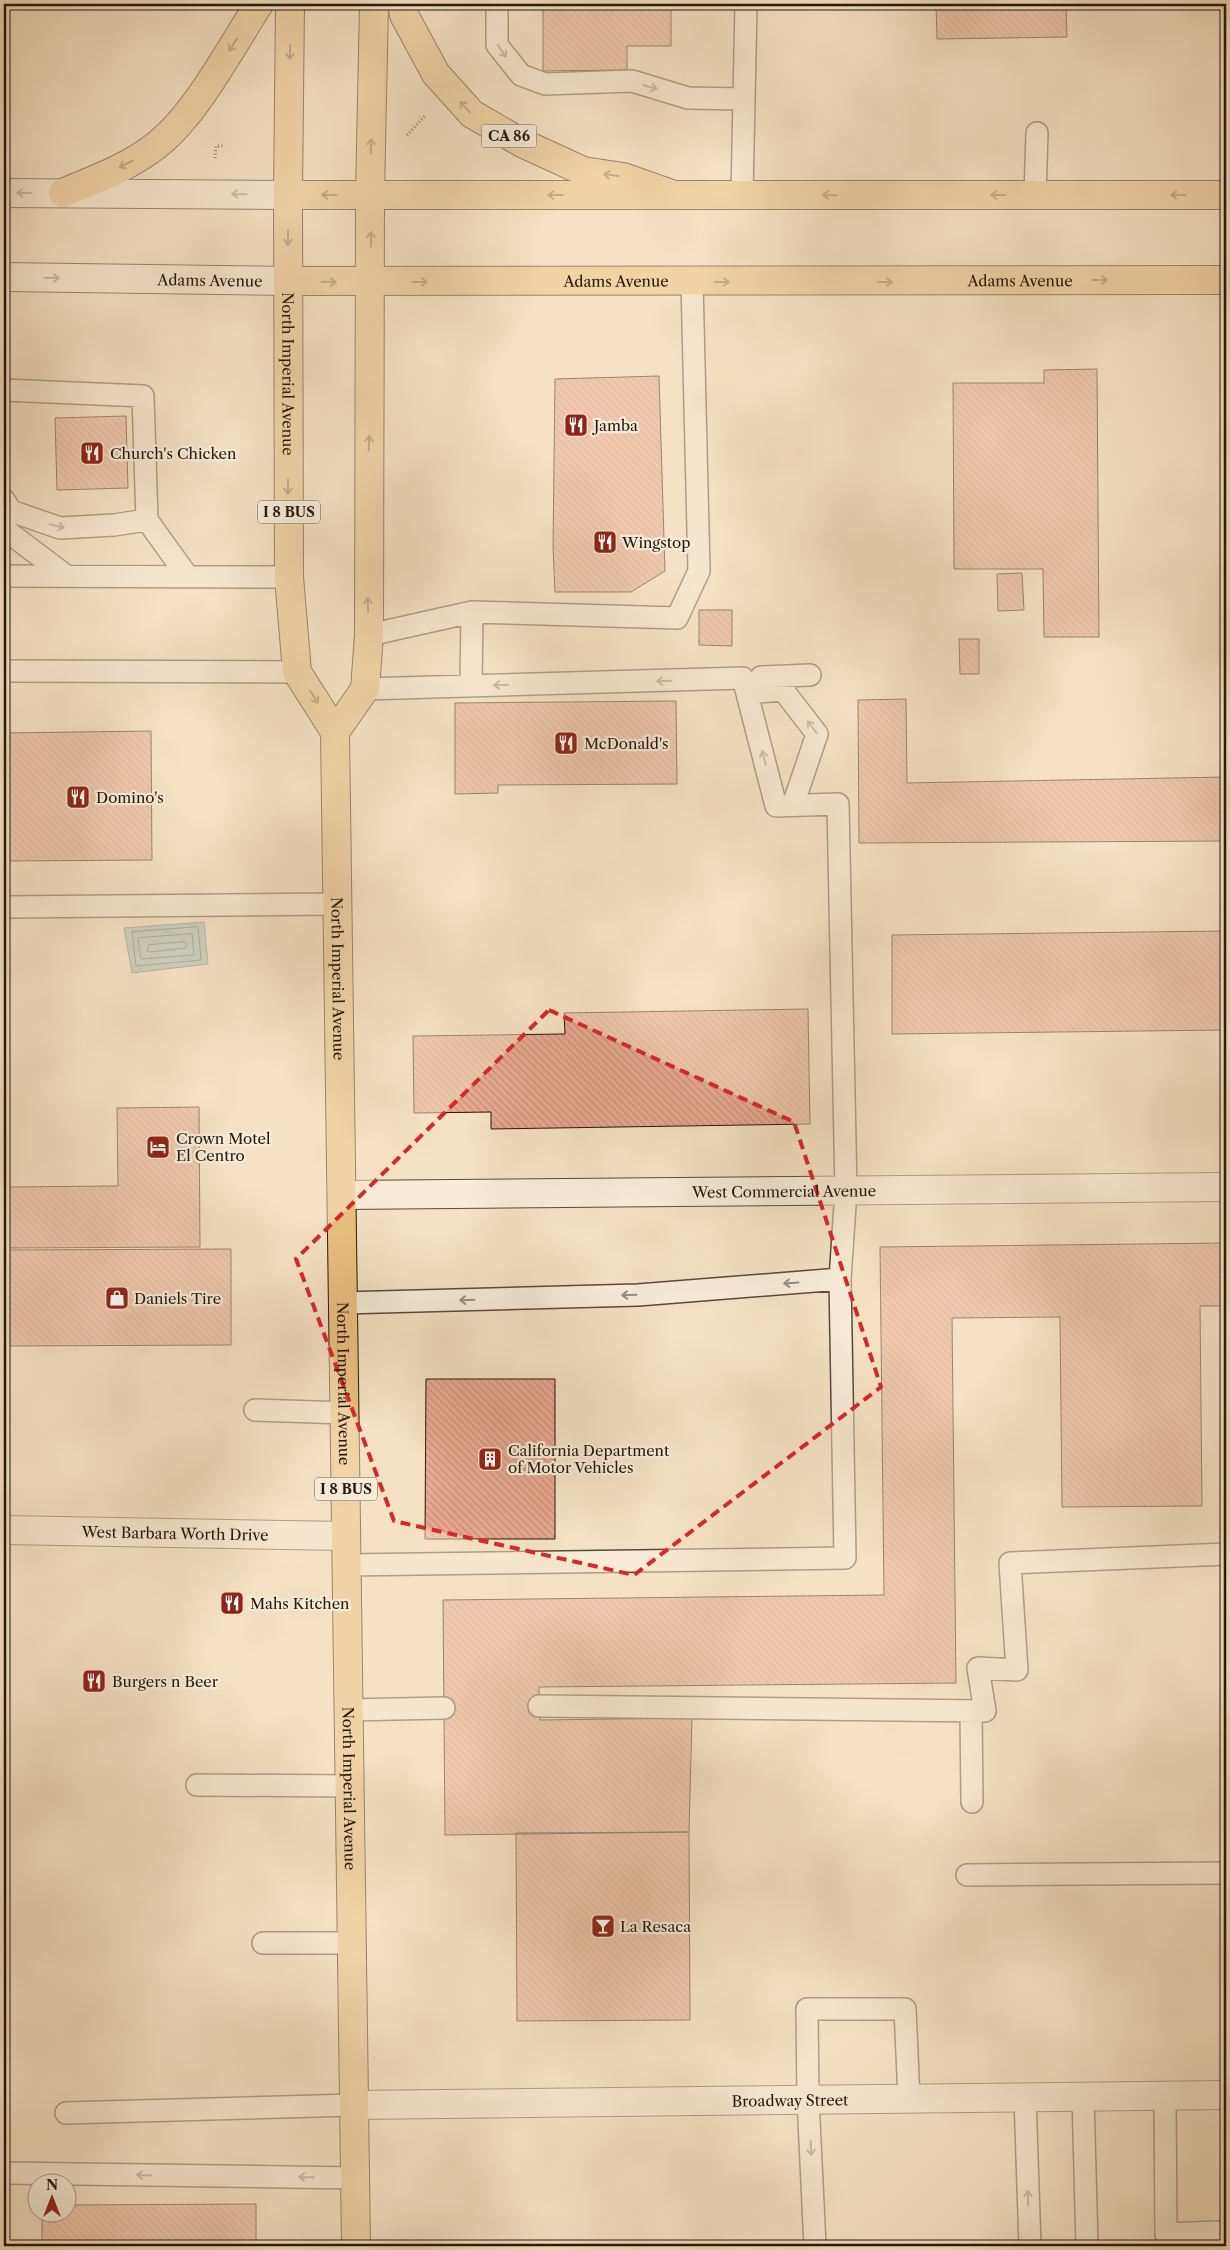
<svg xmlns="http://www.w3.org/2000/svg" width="1230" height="2250" viewBox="0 0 1230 2250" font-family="'Libre Caslon Text',serif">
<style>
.water{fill:url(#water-ripples);stroke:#6c7b72}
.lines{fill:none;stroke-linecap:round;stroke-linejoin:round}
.shore{stroke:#606a60;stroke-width:1}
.building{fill:url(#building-back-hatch);stroke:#25170b}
.service-casing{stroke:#594a39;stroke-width:24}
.minor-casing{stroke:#594a39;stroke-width:30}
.secondary-casing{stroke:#25170b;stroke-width:30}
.primary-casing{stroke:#25170b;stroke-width:30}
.trunk-casing{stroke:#25170b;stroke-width:30}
.path{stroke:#25170b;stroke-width:3;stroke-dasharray:1 2.5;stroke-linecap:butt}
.service{stroke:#f8ecd9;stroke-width:21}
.minor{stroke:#f8ecd9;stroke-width:28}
.secondary{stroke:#f8ecd9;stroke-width:28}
.primary{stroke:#eac082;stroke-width:28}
.trunk{stroke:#eac082;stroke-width:28}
.oneway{stroke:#886c46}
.oneway2{stroke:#998c7c}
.marked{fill:none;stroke:#d62828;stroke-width:4;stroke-dasharray:10 6;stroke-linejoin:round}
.labels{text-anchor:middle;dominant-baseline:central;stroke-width:4.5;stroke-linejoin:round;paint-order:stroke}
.shield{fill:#f8ecd9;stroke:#645749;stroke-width:1}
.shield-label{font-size:14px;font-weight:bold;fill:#25170b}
.street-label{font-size:15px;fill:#25170b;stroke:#f8ecd9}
.poi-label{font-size:15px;fill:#25170b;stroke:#f8ecd9;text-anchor:start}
</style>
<defs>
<pattern id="water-ripples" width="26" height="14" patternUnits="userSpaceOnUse" patternTransform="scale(1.25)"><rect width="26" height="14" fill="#9cbdb6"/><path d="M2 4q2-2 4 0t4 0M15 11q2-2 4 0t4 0" fill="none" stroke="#86a29b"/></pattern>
<pattern id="building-back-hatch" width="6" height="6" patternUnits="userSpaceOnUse" patternTransform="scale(1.25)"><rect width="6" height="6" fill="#e8a891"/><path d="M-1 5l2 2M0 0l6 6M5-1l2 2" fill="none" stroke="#c7907c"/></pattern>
</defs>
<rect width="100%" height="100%" fill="#f5e1c4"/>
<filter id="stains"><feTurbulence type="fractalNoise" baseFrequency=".004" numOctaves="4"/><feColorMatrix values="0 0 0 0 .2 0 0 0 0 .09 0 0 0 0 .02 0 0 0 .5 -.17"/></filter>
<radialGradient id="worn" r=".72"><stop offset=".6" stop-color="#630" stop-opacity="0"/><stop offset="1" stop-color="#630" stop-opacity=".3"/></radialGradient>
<!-- water -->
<path class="water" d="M204,922L208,964L132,973L124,928Z"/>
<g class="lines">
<!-- shore -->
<path class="shore" d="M198,927L201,960L136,966L132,932Z
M192,934L194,955L141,959L138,940L139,938Z
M184,942L187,944L185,948L150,952L147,951L149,945Z"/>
</g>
<!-- building -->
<path class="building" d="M543,4H671V46H627V70L543,71Z
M936,4H1066L1067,37L937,39Z
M1097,369L1099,637H1044L1043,569H954L953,383H1044V370Z
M659,376L665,571L631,592H555L553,548L555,379Z
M126,416L128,488L57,490L55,418Z
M1022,573L1024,610L998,611L997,574Z
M699,610H732V646L699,645Z
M959,639H979V674H960Z
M906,699L907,783L1226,777V841L859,843L858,700Z
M676,701L677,784L498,785V793L455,794V703Z
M151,731L152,860L4,861V733Z
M1226,931V1030L892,1034V935Z
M808,1009L810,1124L491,1129V1112L414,1113L413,1036L565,1034L564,1013Z
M199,1107L200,1247L4,1248V1187L118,1186L117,1108Z
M1226,1243V1306H1200L1202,1506L1062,1507L1060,1317L952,1318L956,1683L539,1687L540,1720L692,1718L689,1832L445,1835L443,1600L884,1595L880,1247Z
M231,1249V1345L4,1346V1250Z
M426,1379H555V1539H425Z
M689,1832L690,2020L517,2021L516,1833Z
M256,2204V2246H42V2212H68V2205Z"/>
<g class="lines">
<!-- service casing -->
<g class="service-casing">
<path id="service" d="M497,4V45L521,75L545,84L632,81L688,98L743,99
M742,195L746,4
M1035,195L1037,133
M4,390L143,396L147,520L114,525L60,528L11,511L4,500
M147,520L188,577
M4,529L65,575
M4,576L289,577
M369,635L472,612
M4,671L297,672
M761,677L810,675
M471,686L472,612L677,618L699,571L692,282
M747,693L783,690L817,734L793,805
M4,907L338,904
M343,1303L638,1295L840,1279
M255,1410L345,1413
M347,1565L845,1558L840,1279L846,1191L838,804L776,806L743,678L365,689
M539,1706L985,1711L978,1668L1017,1670L1010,1563L1226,1554
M349,1710L444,1708
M971,1711L972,1802
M197,1785L350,1786
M967,1875L1226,1873
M263,1943H352
M1165,2095L1166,2234L1217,2232V2246
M1083,2096L1087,2246
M1025,2097L1030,2246
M66,2113L354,2105
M4,2173L355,2178
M815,2246L808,2099L807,2009H905L909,2098"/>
</g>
<!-- minor casing -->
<g class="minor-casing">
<g id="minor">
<path id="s1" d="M342,1195L1226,1187"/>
<path id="s2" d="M4,1530L346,1536"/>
<path id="s3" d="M354,2105L1226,2095"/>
</g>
</g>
<!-- secondary casing -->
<g class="secondary-casing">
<g id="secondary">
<path d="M4,193L288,195"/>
<path id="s4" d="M4,277L288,281"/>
</g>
</g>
<!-- primary casing -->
<g class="primary-casing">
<g id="primary">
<path d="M288,195H1226"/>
<path id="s5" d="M288,281L1226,280"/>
</g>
</g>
<!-- trunk casing -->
<g class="trunk-casing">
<g id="trunk">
<path id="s6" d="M290,4L288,195L289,577L297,672L335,732L356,2246"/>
<path d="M402,4L404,15L436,74L472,114L522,143L583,171L623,177L674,195"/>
<path d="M63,193C95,179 130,167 158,144C196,114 232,46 259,4"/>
<path d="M335,732L365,689L369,635L370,195L374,4"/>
</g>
</g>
<!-- path -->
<path class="path" d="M407,135L425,116
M215,158L216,146H225"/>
<!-- service -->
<use href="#service" class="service"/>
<!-- minor -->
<use href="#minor" class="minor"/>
<!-- secondary -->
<use href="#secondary" class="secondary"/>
<!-- primary -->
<use href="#primary" class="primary"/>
<!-- trunk -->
<use href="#trunk" class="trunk"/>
</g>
<!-- one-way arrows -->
<defs><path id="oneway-shaft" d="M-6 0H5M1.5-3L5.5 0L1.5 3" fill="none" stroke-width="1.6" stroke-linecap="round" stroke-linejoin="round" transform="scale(1.25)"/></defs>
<g class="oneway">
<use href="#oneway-shaft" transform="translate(233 45) rotate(122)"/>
<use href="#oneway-shaft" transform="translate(290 52) rotate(91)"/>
<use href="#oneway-shaft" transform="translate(465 107) rotate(-132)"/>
<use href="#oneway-shaft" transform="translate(371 146) rotate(-89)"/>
<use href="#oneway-shaft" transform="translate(126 164) rotate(153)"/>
<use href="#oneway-shaft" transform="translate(611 175) rotate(-172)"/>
<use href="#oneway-shaft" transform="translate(329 195) rotate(180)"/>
<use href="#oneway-shaft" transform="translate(555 195) rotate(180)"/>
<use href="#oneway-shaft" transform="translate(830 195) rotate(-179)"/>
<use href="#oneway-shaft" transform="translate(998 195) rotate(180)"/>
<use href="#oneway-shaft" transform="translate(1178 195) rotate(-180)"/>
<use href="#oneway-shaft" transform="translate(288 238) rotate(90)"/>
<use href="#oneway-shaft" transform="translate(371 239) rotate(-91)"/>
<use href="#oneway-shaft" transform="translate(1100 280)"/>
<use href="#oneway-shaft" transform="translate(329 282) rotate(1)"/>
<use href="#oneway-shaft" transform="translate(420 282)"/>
<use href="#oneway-shaft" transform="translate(722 282)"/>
<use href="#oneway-shaft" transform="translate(885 282)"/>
<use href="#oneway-shaft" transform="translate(369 443) rotate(-89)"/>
<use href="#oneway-shaft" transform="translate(288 487) rotate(90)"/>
<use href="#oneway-shaft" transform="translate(368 605) rotate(-91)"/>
<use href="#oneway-shaft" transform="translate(314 697) rotate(58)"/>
</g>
<g class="oneway2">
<use href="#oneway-shaft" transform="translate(502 51) rotate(54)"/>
<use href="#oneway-shaft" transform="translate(650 87) rotate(16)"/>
<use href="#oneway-shaft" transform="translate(24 193) rotate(-180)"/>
<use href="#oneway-shaft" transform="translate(239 194) rotate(-179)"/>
<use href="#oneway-shaft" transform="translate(52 278) rotate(1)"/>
<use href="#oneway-shaft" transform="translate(57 526) rotate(13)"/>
<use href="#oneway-shaft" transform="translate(664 681) rotate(178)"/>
<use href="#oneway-shaft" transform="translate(501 685) rotate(178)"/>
<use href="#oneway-shaft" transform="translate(812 727) rotate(-127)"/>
<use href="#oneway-shaft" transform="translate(764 758) rotate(-104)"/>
<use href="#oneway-shaft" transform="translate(791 1283) rotate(176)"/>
<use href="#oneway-shaft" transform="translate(629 1295) rotate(178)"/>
<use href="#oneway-shaft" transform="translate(467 1300) rotate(178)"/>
<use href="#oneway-shaft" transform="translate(811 2148) rotate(87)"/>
<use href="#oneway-shaft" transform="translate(144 2175) rotate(-179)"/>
<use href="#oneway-shaft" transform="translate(306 2177) rotate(-179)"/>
<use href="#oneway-shaft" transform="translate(1028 2198) rotate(-92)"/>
</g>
<!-- marked area -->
<path d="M0 0H1230V2250H0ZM549,1010L794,1122L881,1387L634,1575L394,1521L296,1259Z" fill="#f5e1c4" fill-opacity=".55" fill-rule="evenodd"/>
<path class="marked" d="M549,1010L794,1122L881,1387L634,1575L394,1521L296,1259Z"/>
<!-- icons -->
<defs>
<g id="restaurant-square" transform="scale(1.25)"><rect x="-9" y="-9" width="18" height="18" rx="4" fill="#8f2418" stroke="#f8ecd9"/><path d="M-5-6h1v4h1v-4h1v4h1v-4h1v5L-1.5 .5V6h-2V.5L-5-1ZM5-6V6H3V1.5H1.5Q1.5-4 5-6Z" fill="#fff"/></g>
<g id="hotel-square" transform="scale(1.25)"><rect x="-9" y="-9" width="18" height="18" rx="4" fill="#8f2418" stroke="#f8ecd9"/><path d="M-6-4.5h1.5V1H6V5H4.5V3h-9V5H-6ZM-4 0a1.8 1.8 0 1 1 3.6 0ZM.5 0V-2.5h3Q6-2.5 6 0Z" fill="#fff"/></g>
<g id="shop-square" transform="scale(1.25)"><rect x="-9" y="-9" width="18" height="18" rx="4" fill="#8f2418" stroke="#f8ecd9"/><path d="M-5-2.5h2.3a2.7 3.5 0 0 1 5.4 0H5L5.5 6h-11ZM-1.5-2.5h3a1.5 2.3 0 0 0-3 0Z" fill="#fff"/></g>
<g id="building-square" transform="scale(1.25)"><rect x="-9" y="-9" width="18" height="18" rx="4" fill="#8f2418" stroke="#f8ecd9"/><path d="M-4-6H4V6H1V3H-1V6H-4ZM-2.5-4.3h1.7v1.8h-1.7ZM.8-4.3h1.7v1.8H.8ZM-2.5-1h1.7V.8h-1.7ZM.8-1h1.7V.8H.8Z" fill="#fff"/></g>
<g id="bar-square" transform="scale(1.25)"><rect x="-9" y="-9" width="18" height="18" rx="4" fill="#8f2418" stroke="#f8ecd9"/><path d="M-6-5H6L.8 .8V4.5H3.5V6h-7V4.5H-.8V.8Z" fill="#fff"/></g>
</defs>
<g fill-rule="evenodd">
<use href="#restaurant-square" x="576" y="425"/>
<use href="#restaurant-square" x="92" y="453"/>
<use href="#restaurant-square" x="605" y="542"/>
<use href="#restaurant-square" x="566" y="743"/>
<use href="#restaurant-square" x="78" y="797"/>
<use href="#hotel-square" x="158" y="1147"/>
<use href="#shop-square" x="117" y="1298"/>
<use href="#building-square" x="490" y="1459"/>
<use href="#restaurant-square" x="232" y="1603"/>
<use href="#restaurant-square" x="94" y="1681"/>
<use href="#bar-square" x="603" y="1926"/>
</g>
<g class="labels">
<!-- shield labels -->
<g class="shield">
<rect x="481.5" y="124.5" width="55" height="23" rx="4"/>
<rect x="258" y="500.5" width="62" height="23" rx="4"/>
<rect x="315" y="1477.5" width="62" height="23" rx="4"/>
</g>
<g class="shield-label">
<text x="509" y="136">CA 86</text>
<text x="289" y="512">I 8 BUS</text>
<text x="346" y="1489">I 8 BUS</text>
</g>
<!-- street labels -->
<g class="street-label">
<text stroke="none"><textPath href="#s4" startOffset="206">Adams Avenue</textPath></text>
<text stroke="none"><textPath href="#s5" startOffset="732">Adams Avenue</textPath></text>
<text stroke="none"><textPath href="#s5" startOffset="328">Adams Avenue</textPath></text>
<text stroke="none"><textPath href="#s6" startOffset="370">North Imperial Avenue</textPath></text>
<text stroke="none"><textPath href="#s6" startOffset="986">North Imperial Avenue</textPath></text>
<text stroke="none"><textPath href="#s1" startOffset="442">West Commercial Avenue</textPath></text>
<text stroke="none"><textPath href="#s6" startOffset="1391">North Imperial Avenue</textPath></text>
<text stroke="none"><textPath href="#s2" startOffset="171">West Barbara Worth Drive</textPath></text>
<text stroke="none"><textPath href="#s6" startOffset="1796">North Imperial Avenue</textPath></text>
<text stroke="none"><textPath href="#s3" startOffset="436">Broadway Street</textPath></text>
</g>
<!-- poi labels -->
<g class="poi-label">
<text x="594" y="425">Jamba</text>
<text x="110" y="453">Church's Chicken</text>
<text x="622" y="542">Wingstop</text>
<text x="584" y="743">McDonald's</text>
<text x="96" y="797">Domino's</text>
<text x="176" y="1138">Crown Motel<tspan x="176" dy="17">El Centro</tspan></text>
<text x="134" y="1298">Daniels Tire</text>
<text x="508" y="1450">California Department<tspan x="508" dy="17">of Motor Vehicles</tspan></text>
<text x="250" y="1603">Mahs Kitchen</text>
<text x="112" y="1681">Burgers n Beer</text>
<text x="620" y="1926">La Resaca</text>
</g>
</g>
<!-- margin -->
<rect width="1230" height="2250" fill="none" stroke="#f5e1c4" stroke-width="20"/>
<rect x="5" y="5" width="1220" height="2240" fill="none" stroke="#25170b" stroke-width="2.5"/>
<rect x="10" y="10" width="1210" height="2230" fill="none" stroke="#25170b"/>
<!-- north arrow -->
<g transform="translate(52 2198)"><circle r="24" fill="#f8ecd9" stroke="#a49787"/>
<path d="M0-4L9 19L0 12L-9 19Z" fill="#8f2418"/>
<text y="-8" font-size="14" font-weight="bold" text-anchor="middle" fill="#25170b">N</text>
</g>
<rect width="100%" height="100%" filter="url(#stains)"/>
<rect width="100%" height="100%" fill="url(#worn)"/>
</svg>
